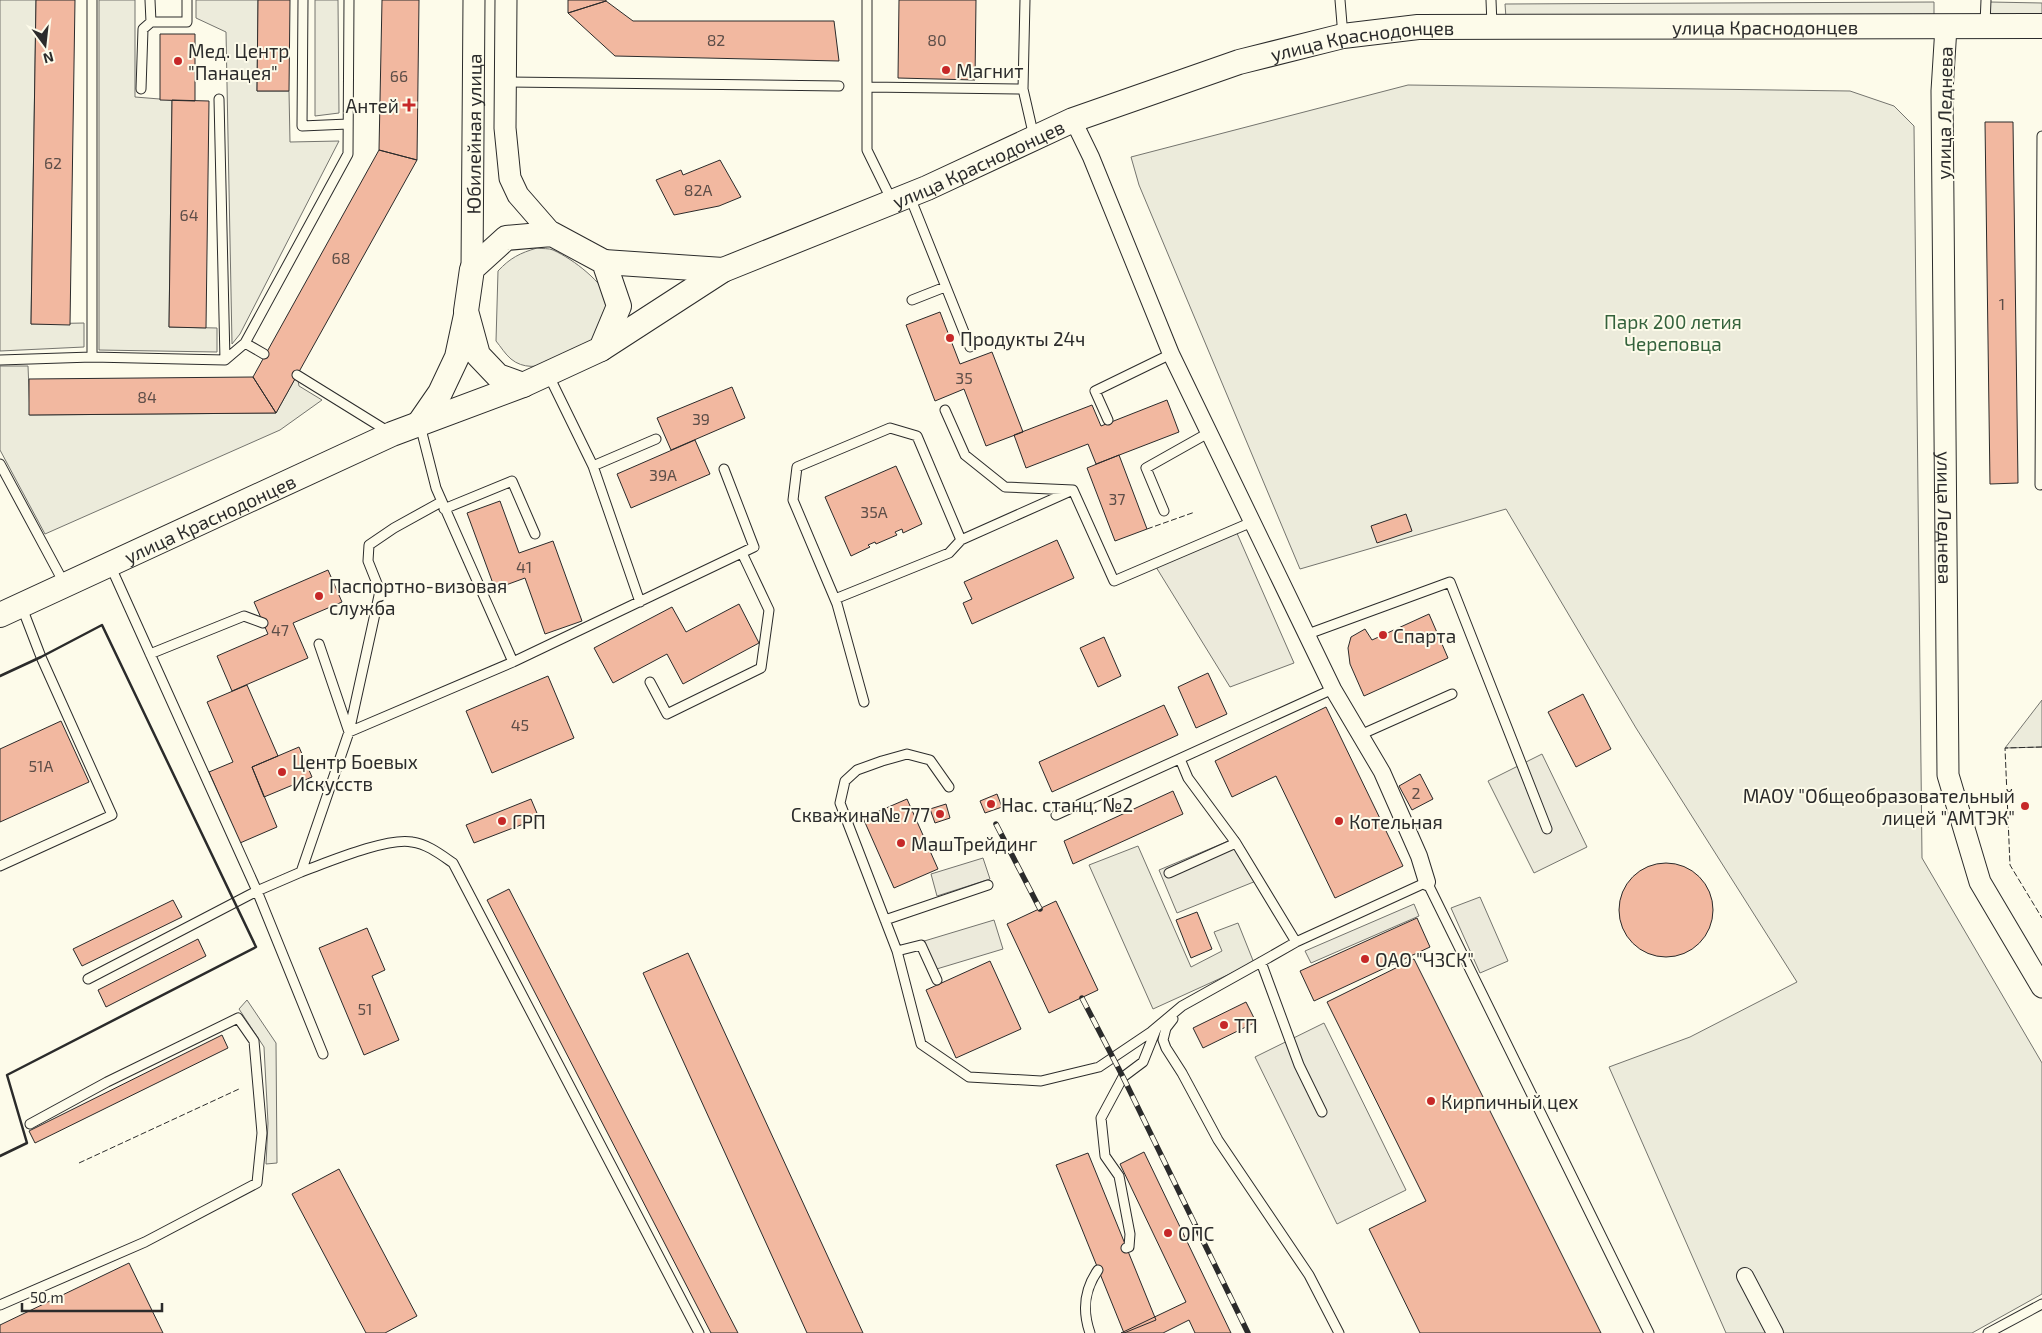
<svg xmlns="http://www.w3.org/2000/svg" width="2042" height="1333" viewBox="0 0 2042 1333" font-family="'Exo 2',sans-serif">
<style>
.green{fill:#ecebdb;stroke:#74746e}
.parking{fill:#eceadb;stroke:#74746e}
.building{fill:#f2b8a0;stroke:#2b2b2b}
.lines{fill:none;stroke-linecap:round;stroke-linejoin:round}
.service-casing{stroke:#2b2b2b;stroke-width:11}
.minor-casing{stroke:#2b2b2b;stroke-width:18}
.tertiary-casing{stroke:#2b2b2b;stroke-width:23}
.secondary-casing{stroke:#2b2b2b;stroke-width:26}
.service{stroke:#fdfbea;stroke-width:9}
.minor{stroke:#fdfbea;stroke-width:16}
.tertiary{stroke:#fdfbea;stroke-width:21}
.secondary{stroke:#fdfbea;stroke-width:24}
.rail-casing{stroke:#2b2b2b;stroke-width:5.5}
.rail{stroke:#fdfbea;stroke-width:4;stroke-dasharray:11;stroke-linecap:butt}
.fence{stroke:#2b2b2b;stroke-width:1;stroke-dasharray:6 2.5;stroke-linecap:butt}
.wall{stroke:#2b2b2b;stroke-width:2.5}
.poi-dot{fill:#c62828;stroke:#fdfbea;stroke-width:2}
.labels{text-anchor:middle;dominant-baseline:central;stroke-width:4;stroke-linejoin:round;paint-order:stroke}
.number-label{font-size:16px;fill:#5d4e48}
.street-label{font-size:19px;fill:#2b2b2b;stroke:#fdfbea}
.poi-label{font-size:19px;fill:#2b2b2b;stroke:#fdfbea;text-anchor:start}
.park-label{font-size:19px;fill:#34623c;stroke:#fdfbea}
</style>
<rect width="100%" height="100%" fill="#fdfbea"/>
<!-- green -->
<path class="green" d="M0,0H36L31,324L84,323V347L0,351Z
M99,0H135V97L172,100L169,327L217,328V352L99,350Z
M196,0H258L257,91H289L290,142L339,141L240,334L232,344L226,32L196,18Z
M315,0H338L339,113L315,116Z
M1934,2V16L1506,18L1505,4Z
M1990,2L2042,3V19H1990Z
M1408,85L1850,91L1894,106L1914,126L1922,858L2042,1063V1294L1972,1333H1726L1609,1067L1690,1037L1797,982L1636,728L1506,509L1300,569L1139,185L1131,157Z
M537,248C542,249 549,248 553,250C575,260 602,282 612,303L596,343C572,353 535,379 511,359C505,354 501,347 496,341L498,271C510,258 520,253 537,248Z
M0,366H28L30,415L276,413L297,375L299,386L322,400L280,430L45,534L0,450Z
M2042,700V747L2005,748Z
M1138,846L1191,967L1222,951L1214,932L1238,923L1254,963L1153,1009L1089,865Z
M247,1000L276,1043L277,1163L266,1164L268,1123L264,1047L239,1009Z"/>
<!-- parking -->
<path class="parking" d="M1236,531L1294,663L1230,687L1156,567Z
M1542,754L1587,847L1534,873L1488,781Z
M1238,837L1256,881L1177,913L1159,870Z
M983,858L990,879L937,896L931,874Z
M1480,897L1508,961L1480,973L1451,908Z
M1414,904L1419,916L1311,963L1305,951Z
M994,920L1003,949L930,971L921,942Z
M1324,1023L1406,1190L1337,1224L1255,1057Z"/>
<!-- building -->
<path class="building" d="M36,0H75L70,325L31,324Z
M258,0H290L289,91H257Z
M382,0H419L417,160L379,150Z
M568,0H606V1L568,13Z
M899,0H976L975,80L898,78Z
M606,1L633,21H834L839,61L615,56L568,13Z
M160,34H195V101L160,100Z
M172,100L209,101L206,328L169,327Z
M1985,122H2013L2018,483L1990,484Z
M379,150L417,160L276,413L253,377Z
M720,160L741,197L719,206L674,215L656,180L681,170L683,175Z
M940,312L960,364L992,352L1023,432L986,446L964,389L935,401L906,325Z
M253,377L276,413L29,415V379Z
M732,387L745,418L671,450L657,418Z
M1167,400L1179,432L1096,464L1088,444L1026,468L1014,435L1092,405L1101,426Z
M695,440L710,474L631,508L617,474Z
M1119,455L1147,529L1115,541L1087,468Z
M896,466L922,524L903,533L902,529L895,532L897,535L876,544L875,542L868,545L870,547L851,556L825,497Z
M500,501L519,553L553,541L582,621L545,634L525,578L495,589L467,513Z
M1406,514L1412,531L1377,543L1371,526Z
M1057,540L1074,578L972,624L963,603L972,599L964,582Z
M328,570L342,602L293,623L308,658L232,691L217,656L268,634L254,602Z
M739,604L759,643L683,684L667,654L613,683L594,648L672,607L686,632Z
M1429,614L1448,658L1364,696L1350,664L1348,648L1351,637L1365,629L1372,640Z
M1104,637L1121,676L1098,687L1080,648Z
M1208,673L1227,714L1196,728L1178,687Z
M548,676L574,738L492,773L466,711Z
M247,685L278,756L252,767L277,827L240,843L209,772L233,762L207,702Z
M1583,694L1611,749L1576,767L1548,712Z
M1164,705L1178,735L1052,792L1039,762Z
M1326,707L1403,866L1335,898L1276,776L1232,797L1215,761Z
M61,721L89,782L0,822V749Z
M299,747L312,777L264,797L252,767Z
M1420,774L1433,799L1412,810L1399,786Z
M1173,791L1183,814L1073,864L1064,841Z
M997,794L1002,807L985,813L980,801Z
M531,799L539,818L474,843L466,825Z
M907,799L938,869L894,888L863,818Z
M946,804L950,818L935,823L930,809Z
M1619 910a47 47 0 1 1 94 0a47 47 0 1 1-94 0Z
M509,889L738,1333H711L487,900Z
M173,900L182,917L82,966L73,949Z
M1056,901L1098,990L1049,1013L1007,924Z
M1197,912L1212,949L1191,958L1176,920Z
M1417,918L1430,947L1314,1001L1300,971Z
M367,928L385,970L372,976L399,1040L364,1055L319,948Z
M198,939L206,956L106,1007L98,990Z
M688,953L863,1333H807L643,973Z
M1414,959L1601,1333H1420L1369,1229L1426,1201L1327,1002Z
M990,961L1021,1029L956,1058L926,990Z
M1246,1002L1256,1022L1203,1048L1193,1028Z
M222,1035L228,1048L35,1143L29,1131Z
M1144,1152L1231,1333H1195L1189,1320L1163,1333H1121L1186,1302L1120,1164Z
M1088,1153L1156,1320L1124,1333L1056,1165Z
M339,1169L417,1316L385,1333H366L292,1194Z
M129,1263L163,1333H0V1325Z"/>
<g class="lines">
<!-- service casing -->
<g class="service-casing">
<path id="service" d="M150,0L151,22
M303,0L302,126L348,124
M867,0V150L892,201
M1025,0L1023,89L1034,137
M1340,0L1343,36
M1491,0L1492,25
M1985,24L1986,0
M506,82L839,86
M868,87L1023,89
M141,89L143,29L151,22H187V0
M219,99L225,360
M910,197L970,347
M912,300L945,287
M245,343L264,354
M92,357V0
M0,360L92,357L225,360L245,343L348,154L349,0
M548,374L593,466L640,602
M297,375L389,432
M945,410L965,455L1005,487L1073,490L1114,581L1252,522
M1108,420L1095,391L1171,354
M420,425L436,488L513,662L754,547L724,469
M0,464L64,583
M593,466L656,439
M2040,485L2042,136
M444,509L512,481L535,534
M1164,511L1146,468L1210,432
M110,565L257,891L301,872L349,732L380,591L368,561L369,545L394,528L441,502
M835,599L949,553L961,540
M1308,634L1450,582L1547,829
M319,644L349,732L513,662
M150,654L244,616L263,623
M650,682L667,714L761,668L769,610L742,553
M864,702L837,604L793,500L797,467L890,428L917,436L961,540L1073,490
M1360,735L1452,694
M1180,759L1188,778L1236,843
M949,787L930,760L907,754L882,761L857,770L845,781L840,803L897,951L921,1044L969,1077L1041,1081L1099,1067L1151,1032L1182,1006L1261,962L1296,942L1427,882L1649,1333
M1056,815L1333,689
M0,866L112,815L41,657L21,605
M301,872C326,863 387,837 412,842C427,844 440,854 453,863L699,1333
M1169,873L1236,843L1296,942
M885,920L988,885
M897,951L921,945L937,980
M1261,962L1299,1065L1322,1112
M88,979L257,891L323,1054
M1173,1019L1166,1028L1163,1040L1166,1048L1182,1073L1218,1140L1309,1275L1339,1333
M1126,1248L1129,1247L1130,1234L1119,1176L1105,1156L1101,1118L1123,1077L1143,1062L1157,1027
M0,1305L145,1242L257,1183L262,1133L254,1041L238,1018L107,1082L30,1124
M1090,1333C1082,1310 1084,1290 1098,1270
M1988,1333L2042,1304"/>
</g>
<!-- minor casing -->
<g class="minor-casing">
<path id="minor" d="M1073,120L1091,157L1171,354L1333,689L1382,772L1419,856L1427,882
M1745,1276L1775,1333"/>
</g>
<!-- tertiary casing -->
<g class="tertiary-casing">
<g id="tertiary">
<path d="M506,0L505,128L510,178L518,195L552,234"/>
<path id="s1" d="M1946,27L1942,91L1948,775L1980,882L2042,987"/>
<path id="s2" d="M472,269L474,0"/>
</g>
</g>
<!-- secondary casing -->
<g class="secondary-casing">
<g id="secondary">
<path d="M552,234L604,262L619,306L601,349L523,385L498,376L478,355L466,311L472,269L506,238Z"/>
<path d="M604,262L723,270"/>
<path id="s3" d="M601,349L723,270L927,188L1073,120L1239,62L1343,36L1418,27L2042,26"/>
<path d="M420,422L440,393L457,357L466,315"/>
<path id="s4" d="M0,615L392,434L523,385"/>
</g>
</g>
<!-- service -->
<use href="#service" class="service"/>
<!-- minor -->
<use href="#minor" class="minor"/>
<!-- tertiary -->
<use href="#tertiary" class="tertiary"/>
<!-- secondary -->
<use href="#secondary" class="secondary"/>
<!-- rail casing -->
<g class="rail-casing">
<path id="rail" d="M996,824L1040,909
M1082,998L1123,1077L1248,1333"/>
</g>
<!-- rail -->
<use href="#rail" class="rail"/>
<!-- fence -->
<path class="fence" d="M1147,529L1195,512
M2042,747L2005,748L2010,865L2042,918
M79,1163L239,1089"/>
<!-- wall -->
<path class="wall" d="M0,676L41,657L102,625L256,947L7,1075L27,1143L0,1156"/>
</g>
<!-- markers -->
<g class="poi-dot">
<circle cx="178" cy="61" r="5"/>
<circle cx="946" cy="70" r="5"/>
<path d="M406.5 97.5h5v5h5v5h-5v5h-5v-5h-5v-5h5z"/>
<circle cx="950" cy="338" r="5"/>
<circle cx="319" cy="596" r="5"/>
<circle cx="1383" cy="635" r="5"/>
<circle cx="282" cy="772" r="5"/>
<circle cx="991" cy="804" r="5"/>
<circle cx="2025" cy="806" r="5"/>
<circle cx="940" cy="814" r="5"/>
<circle cx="502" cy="821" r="5"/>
<circle cx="1339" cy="821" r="5"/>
<circle cx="901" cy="843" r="5"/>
<circle cx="1365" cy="959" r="5"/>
<circle cx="1224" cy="1025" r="5"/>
<circle cx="1431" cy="1101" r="5"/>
<circle cx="1168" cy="1233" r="5"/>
</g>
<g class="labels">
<!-- number labels -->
<g class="number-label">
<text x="716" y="39">82</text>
<text x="937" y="39">80</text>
<text x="399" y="75">66</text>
<text x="53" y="162">62</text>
<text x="698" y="189">82А</text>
<text x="189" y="214">64</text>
<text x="341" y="257">68</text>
<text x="2002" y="303">1</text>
<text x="964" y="377">35</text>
<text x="147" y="396">84</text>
<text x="701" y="418">39</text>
<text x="663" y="474">39А</text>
<text x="1117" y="498">37</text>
<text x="874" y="511">35А</text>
<text x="524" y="566">41</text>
<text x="280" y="629">47</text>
<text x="520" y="724">45</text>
<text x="41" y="765">51А</text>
<text x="1416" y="792">2</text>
<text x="365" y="1008">51</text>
</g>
<!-- street labels -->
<g class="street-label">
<text stroke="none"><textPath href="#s3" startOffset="1232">улица Краснодонцев</textPath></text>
<text stroke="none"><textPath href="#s3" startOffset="828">улица Краснодонцев</textPath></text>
<text transform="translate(1944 113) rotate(-89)">улица Леднева</text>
<text stroke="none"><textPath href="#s2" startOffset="135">Юбилейная улица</textPath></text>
<text stroke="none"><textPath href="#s3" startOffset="422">улица Краснодонцев</textPath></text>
<text stroke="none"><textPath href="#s4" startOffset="231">улица Краснодонцев</textPath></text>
<text stroke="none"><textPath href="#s1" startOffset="491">улица Леднева</textPath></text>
</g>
<!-- poi labels -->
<g class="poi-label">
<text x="188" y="50">Мед. Центр<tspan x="188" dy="22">"Панацея"</tspan></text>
<text x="956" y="70">Магнит</text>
<text x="399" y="105" text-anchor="end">Антей</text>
<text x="960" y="338">Продукты 24ч</text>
<text x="329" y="585">Паспортно-визовая<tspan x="329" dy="22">служба</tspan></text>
<text x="1393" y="635">Спарта</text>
<text x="292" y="761">Центр Боевых<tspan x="292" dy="22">Искусств</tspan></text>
<text x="2015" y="795" text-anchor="end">МАОУ "Общеобразовательный<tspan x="2015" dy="22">лицей "АМТЭК"</tspan></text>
<text x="1001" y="804">Нас. станц. №2</text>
<text x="930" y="814" text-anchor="end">Скважина№777</text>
<text x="512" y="821">ГРП</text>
<text x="1349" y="821">Котельная</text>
<text x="911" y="843">МашТрейдинг</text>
<text x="1375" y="959">ОАО "ЧЗСК"</text>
<text x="1234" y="1025">ТП</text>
<text x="1441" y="1101">Кирпичный цех</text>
<text x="1178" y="1233">ОПС</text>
</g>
<!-- park labels -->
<g class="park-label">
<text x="1673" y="321">Парк 200 летия<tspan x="1673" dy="22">Череповца</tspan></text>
</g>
</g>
<!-- north arrow -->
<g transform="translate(45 45) rotate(165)" stroke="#fdfbea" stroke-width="4" paint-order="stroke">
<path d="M0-4L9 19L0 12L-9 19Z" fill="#2b2b2b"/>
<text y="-8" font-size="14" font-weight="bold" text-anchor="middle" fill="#2b2b2b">N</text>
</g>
<!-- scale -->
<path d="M22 1303v8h140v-8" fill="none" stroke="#2b2b2b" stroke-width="2.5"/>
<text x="30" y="1303" font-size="15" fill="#2b2b2b" stroke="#fdfbea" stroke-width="4" paint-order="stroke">50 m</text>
</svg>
